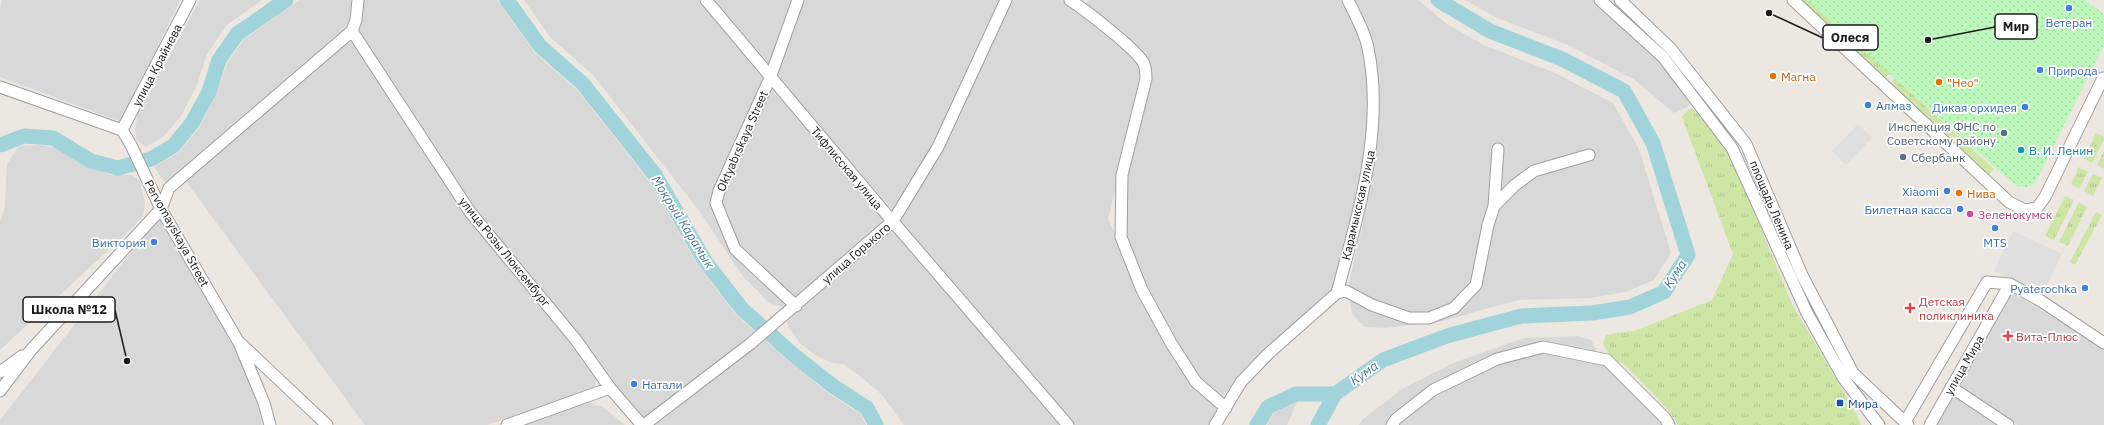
<svg xmlns="http://www.w3.org/2000/svg" width="2104" height="425" viewBox="0 0 2104 425" font-family="'IBM Plex Sans',sans-serif">
<style>
.residential{fill:#d9d8d8}
.grass{fill:url(#grass-tufts)}
.park{fill:url(#park-dots)}
.parking{fill:#dfdfdf}
.lines{fill:none;stroke-linecap:round;stroke-linejoin:round}
.river{stroke:#a1d3da;stroke-width:15}
.minor-casing{stroke:#9f9f9f;stroke-width:13}
.minor{stroke:#fff;stroke-width:11}
.shop-dot{fill:#3f7fe0;stroke:#fff;stroke-width:1.5}
.food-dot{fill:#e8710a;stroke:#fff;stroke-width:1.5}
.service-dot{fill:#5c6f8a;stroke:#fff;stroke-width:1.5}
.culture-dot{fill:#0f9aa8;stroke:#fff;stroke-width:1.5}
.hotel-dot{fill:#d1479c;stroke:#fff;stroke-width:1.5}
.health-dot{fill:#e0444e;stroke:#fff;stroke-width:1.5}
.transit-dot{fill:#1a4fb4;stroke:#fff;stroke-width:1.5}
.labels{text-anchor:middle;dominant-baseline:central;stroke-width:3.5;stroke-linejoin:round;paint-order:stroke}
.shop-label{font-size:12px;fill:#366cbe;stroke:#fff;text-anchor:end}
.street-label{font-size:12px;fill:#1b1b1b;stroke:#fff}
.food-label{font-size:12px;fill:#c56008;stroke:#fff;text-anchor:start}
.service-label{font-size:12px;fill:#4e5e75;stroke:#fff;text-anchor:end}
.culture-label{font-size:12px;fill:#0d838f;stroke:#fff;text-anchor:start}
.hotel-label{font-size:12px;fill:#b23c85;stroke:#fff;text-anchor:start}
.health-label{font-size:12px;fill:#be3a42;stroke:#fff;text-anchor:start}
.transit-label{font-size:12px;fill:#164399;stroke:#fff;text-anchor:start}
.water-label{font-size:13px;font-style:italic;fill:#447898;stroke:#fff}
.leader{fill:none;stroke:#1b1b1b;stroke-width:1.5}
.callout-dot{fill:#1b1b1b;stroke:#fff;stroke-width:1.5}
.callout{fill:#fff;stroke:#1b1b1b;stroke-width:1.5}
.callout-label{font-size:13px;text-anchor:middle;font-weight:bold;fill:#1b1b1b}
</style>
<defs>
<pattern id="grass-tufts" width="24" height="20" patternUnits="userSpaceOnUse"><rect width="24" height="20" fill="#cde6a6"/><path d="M3 7l-1-3M5 7V3M7 7l1-3M15 17l-1-3M17 17v-4M19 17l1-3" fill="none" stroke="#afc58e"/></pattern>
<pattern id="park-dots" width="8" height="8" patternUnits="userSpaceOnUse"><rect width="8" height="8" fill="#bef7bc"/><path d="M2 2h.1M6 6h.1" fill="none" stroke="#a3d3a1" stroke-width="1.8" stroke-linecap="round"/></pattern>
</defs>
<rect width="100%" height="100%" fill="#ece7e0"/>
<!-- residential -->
<path class="residential" d="M2,0H180L122,122L0,77V10Z
M200,0H262L227,25L207,54L196,87L181,116L164,136L146,147L137,140L135,130L138,112Z
M300,0H497L534,52L577,90L648,180L698,265L736,315L791,363L828,393L861,414L866,425H642L634,411L470,205L412,118L357,28L280,86L167,182L164,181L154,167L178,153L199,128L216,95L227,64L243,40Z
M524,0H698L883,216V224L786,308L769,303L741,274L700,212L593,75L550,37Z
M710,0H796L769,72Z
M803,0H1002L938,140L893,210L776,77Z
M1010,0H1061L1090,17L1143,64L1142,83L1108,219L1163,337L1221,408L1212,425H1074L899,222L945,143Z
M1090,0H1347L1366,47L1372,95L1361,198L1332,292L1222,396L1197,381L1144,289L1123,237L1124,176L1146,62L1083,5Z
M1353,0H1418L1447,24L1484,45L1555,73L1613,103L1639,149L1671,253L1654,280L1626,292L1590,298L1518,300L1443,321L1384,328L1365,327L1352,314L1348,288L1368,200L1376,148L1378,98Z
M1465,0H1593L1661,64L1684,89L1691,101L1687,107L1674,113L1635,80L1568,45L1497,18Z
M355,42L421,148L479,232L590,366L595,374L596,381L594,387L589,391L487,425H365L188,184L186,177L338,48L347,43Z
M42,145L65,151L85,165L110,175H132L140,181L145,204L143,216L126,234L0,350V221L5,207L7,164L19,146Z
M161,214L236,342L260,413L262,425H0V420Z
M891,232L897,235L1062,425H904L883,396L861,377L843,364L832,363L815,355L801,344L788,327L787,318L886,233Z
M2009,291L2104,348V425H2018L1956,388Z
M1578,336L1591,340L1605,366L1658,417L1664,425H1359L1362,420L1402,389L1453,363L1524,338Z
M1951,392L2004,425H1934Z
M1297,402L1287,425H1267L1274,413Z
M590,403L603,407L625,425H521L580,404Z"/>
<!-- grass -->
<path class="grass" d="M1801,0H1810L1890,73L1885,78Z
M1895,78L1994,169L1989,175L1890,84Z
M1689,109H1693L1723,144L1739,175L1792,304L1857,415L1861,425H1678L1666,407L1624,364L1610,358L1603,343L1606,335L1637,330L1712,300L1733,254L1682,117Z
M2096,133L2104,137V140L2092,163L2084,159Z
M2104,151V169L2097,165Z
M2079,167L2088,172L2079,189L2071,184Z
M2093,174L2102,178L2093,196L2084,191Z
M2065,196L2074,200L2054,240L2045,236Z
M2079,202L2087,207L2068,246L2059,242Z
M2096,212L2102,215L2075,265L2070,262Z"/>
<!-- park -->
<path class="park" d="M1807,0H2085L2104,14V45L2035,183C2027,189 2023,188 2014,184Z"/>
<!-- parking -->
<path class="parking" d="M1858,124L1872,138L1846,165L1832,151Z
M2013,231L2062,254L2043,294L1994,271Z"/>
<g class="lines">
<!-- river -->
<path class="river" d="M507,0L540,46L583,84L655,175L705,261L742,309L796,357L833,386L867,408L876,425
M0,145L24,136L53,138L91,161L118,168L151,159L173,146L192,123L209,92L219,60L237,34L286,0
M1257,425L1268,407L1296,394H1335
M1318,425L1335,394L1383,360L1447,336L1521,316L1592,313L1630,307L1664,292L1688,255L1653,143L1624,91L1562,59L1490,31L1438,0"/>
<!-- minor casing -->
<g class="minor-casing">
<path id="minor" d="M706,0L882,209L1068,425
M1070,0C1084,9 1139,51 1144,64C1146,69 1146,75 1146,79L1122,175L1121,237L1142,290L1171,343L1196,382L1226,408
M1600,0L1663,57L1732,148L1807,313L1844,379L1879,425
M1620,0L1671,49L1746,144L1802,275L1853,373L1908,425
M1793,0L2009,202L2025,210L2037,208L2045,197L2103,78
M352,31L470,212L576,340L610,388L642,425
M0,87L122,130L131,145L161,209L238,341L327,425
M122,130L190,0
M1494,206L1498,149
M1337,293C1358,214 1385,130 1368,48C1365,32 1355,15 1348,0
M796,306L735,249L716,203L719,191L770,78L798,0
M240,345L264,403L270,425
M0,372L22,356
M1951,387L2008,425
M0,391L31,350L161,209L169,188L352,31L356,20L358,0
M1905,422L1987,282L2010,284L2041,301L2104,343
M507,425L610,388
M644,425L750,344L893,221L938,147L1006,0
M1215,425L1241,382L1268,354L1337,293L1346,291L1372,305L1409,318H1429L1454,308L1476,285L1488,225L1494,206L1515,185L1534,171L1589,155
M1392,425L1396,419L1433,390L1497,359L1543,347L1607,360L1665,418L1669,425
M1930,425L2010,284"/>
</g>
<!-- minor -->
<use href="#minor" class="minor"/>
</g>
<!-- markers -->
<g class="shop-dot">
<circle cx="2069" cy="8" r="4"/>
<circle cx="2040" cy="70" r="4"/>
<circle cx="1868" cy="105" r="4"/>
<circle cx="2025" cy="107" r="4"/>
<circle cx="1947" cy="191" r="4"/>
<circle cx="1960" cy="209" r="4"/>
<circle cx="1995" cy="228" r="4"/>
<circle cx="154" cy="242" r="4"/>
<circle cx="2085" cy="288" r="4"/>
<circle cx="634" cy="384" r="4"/>
</g>
<g class="food-dot">
<circle cx="1773" cy="76" r="4"/>
<circle cx="1939" cy="82" r="4"/>
<circle cx="1959" cy="193" r="4"/>
</g>
<g class="service-dot">
<circle cx="2004" cy="133" r="4"/>
<circle cx="1903" cy="157" r="4"/>
</g>
<circle class="culture-dot" cx="2021" cy="150" r="4"/>
<circle class="hotel-dot" cx="1970" cy="214" r="4"/>
<g class="health-dot">
<path d="M1908 302h4v4h4v4h-4v4h-4v-4h-4v-4h4z"/>
<path d="M2006 330h4v4h4v4h-4v4h-4v-4h-4v-4h4z"/>
</g>
<rect class="transit-dot" x="1836" y="399" width="8" height="8" rx="2"/>
<g class="labels">
<!-- shop labels -->
<g class="shop-label">
<text x="2069" y="22" text-anchor="middle">Ветеран</text>
<text x="2048" y="70" text-anchor="start">Природа</text>
<text x="1876" y="105" text-anchor="start">Алмаз</text>
<text x="2017" y="107">Дикая орхидея</text>
<text x="1939" y="191">Xiaomi</text>
<text x="1952" y="209">Билетная касса</text>
<text x="146" y="242">Виктория</text>
<text x="1995" y="242" text-anchor="middle">MTS</text>
<text x="2077" y="288">Pyaterochka</text>
<text x="642" y="384" text-anchor="start">Натали</text>
</g>
<!-- street labels -->
<g class="street-label">
<text transform="translate(157 65) rotate(-62)">улица Крайнева</text>
<text transform="translate(742 141) rotate(-66)">Oktyabrskaya Street</text>
<text transform="translate(847 168) rotate(50)">Тифлисская улица</text>
<text transform="translate(1358 205) rotate(-77)">Карамыкская улица</text>
<text transform="translate(1772 205) rotate(67)">площадь Ленина</text>
<text transform="translate(177 233) rotate(61)">Pervomayskaya Street</text>
<text transform="translate(505 252) rotate(51)">улица Розы Люксембург</text>
<text transform="translate(856 253) rotate(-41)">улица Горького</text>
<text transform="translate(1964 365) rotate(-60)">улица Мира</text>
</g>
<!-- food labels -->
<g class="food-label">
<text x="1781" y="76">Магна</text>
<text x="1947" y="82">"Нео"</text>
<text x="1967" y="193">Нива</text>
</g>
<!-- service labels -->
<g class="service-label">
<text x="1996" y="126">Инспекция ФНС по<tspan x="1996" dy="14">Советскому району</tspan></text>
<text x="1911" y="157" text-anchor="start">Сбербанк</text>
</g>
<!-- culture labels -->
<g class="culture-label">
<text x="2029" y="150">В. И. Ленин</text>
</g>
<!-- hotel labels -->
<g class="hotel-label">
<text x="1978" y="214">Зеленокумск</text>
</g>
<!-- health labels -->
<g class="health-label">
<text x="1919" y="301">Детская<tspan x="1919" dy="14">поликлиника</tspan></text>
<text x="2016" y="336">Вита-Плюс</text>
</g>
<!-- transit labels -->
<g class="transit-label">
<text x="1848" y="403">Мира</text>
</g>
<!-- water labels -->
<g class="water-label">
<text transform="translate(683 222) rotate(58)">Мокрый Карамык</text>
<text transform="translate(1675 274) rotate(-57)">Кума</text>
<text transform="translate(1364 373) rotate(-35)">Кума</text>
</g>
</g>
<!-- callouts -->
<path class="leader" d="M1928 40L1995 27M1769 13L1823 38M127 361L115 310"/>
<g class="callout-dot">
<circle cx="1928" cy="40" r="4"/>
<circle cx="1769" cy="13" r="4"/>
<circle cx="127" cy="361" r="4"/>
</g>
<g class="callout">
<rect x="1995" y="14" width="42" height="25" rx="4"/>
<rect x="1823" y="25" width="55" height="25" rx="4"/>
<rect x="23" y="297" width="92" height="25" rx="4"/>
</g>
<g class="callout-label">
<text x="2016" y="31">Мир</text>
<text x="1850" y="42">Олеся</text>
<text x="69" y="314">Школа №12</text>
</g>
</svg>
